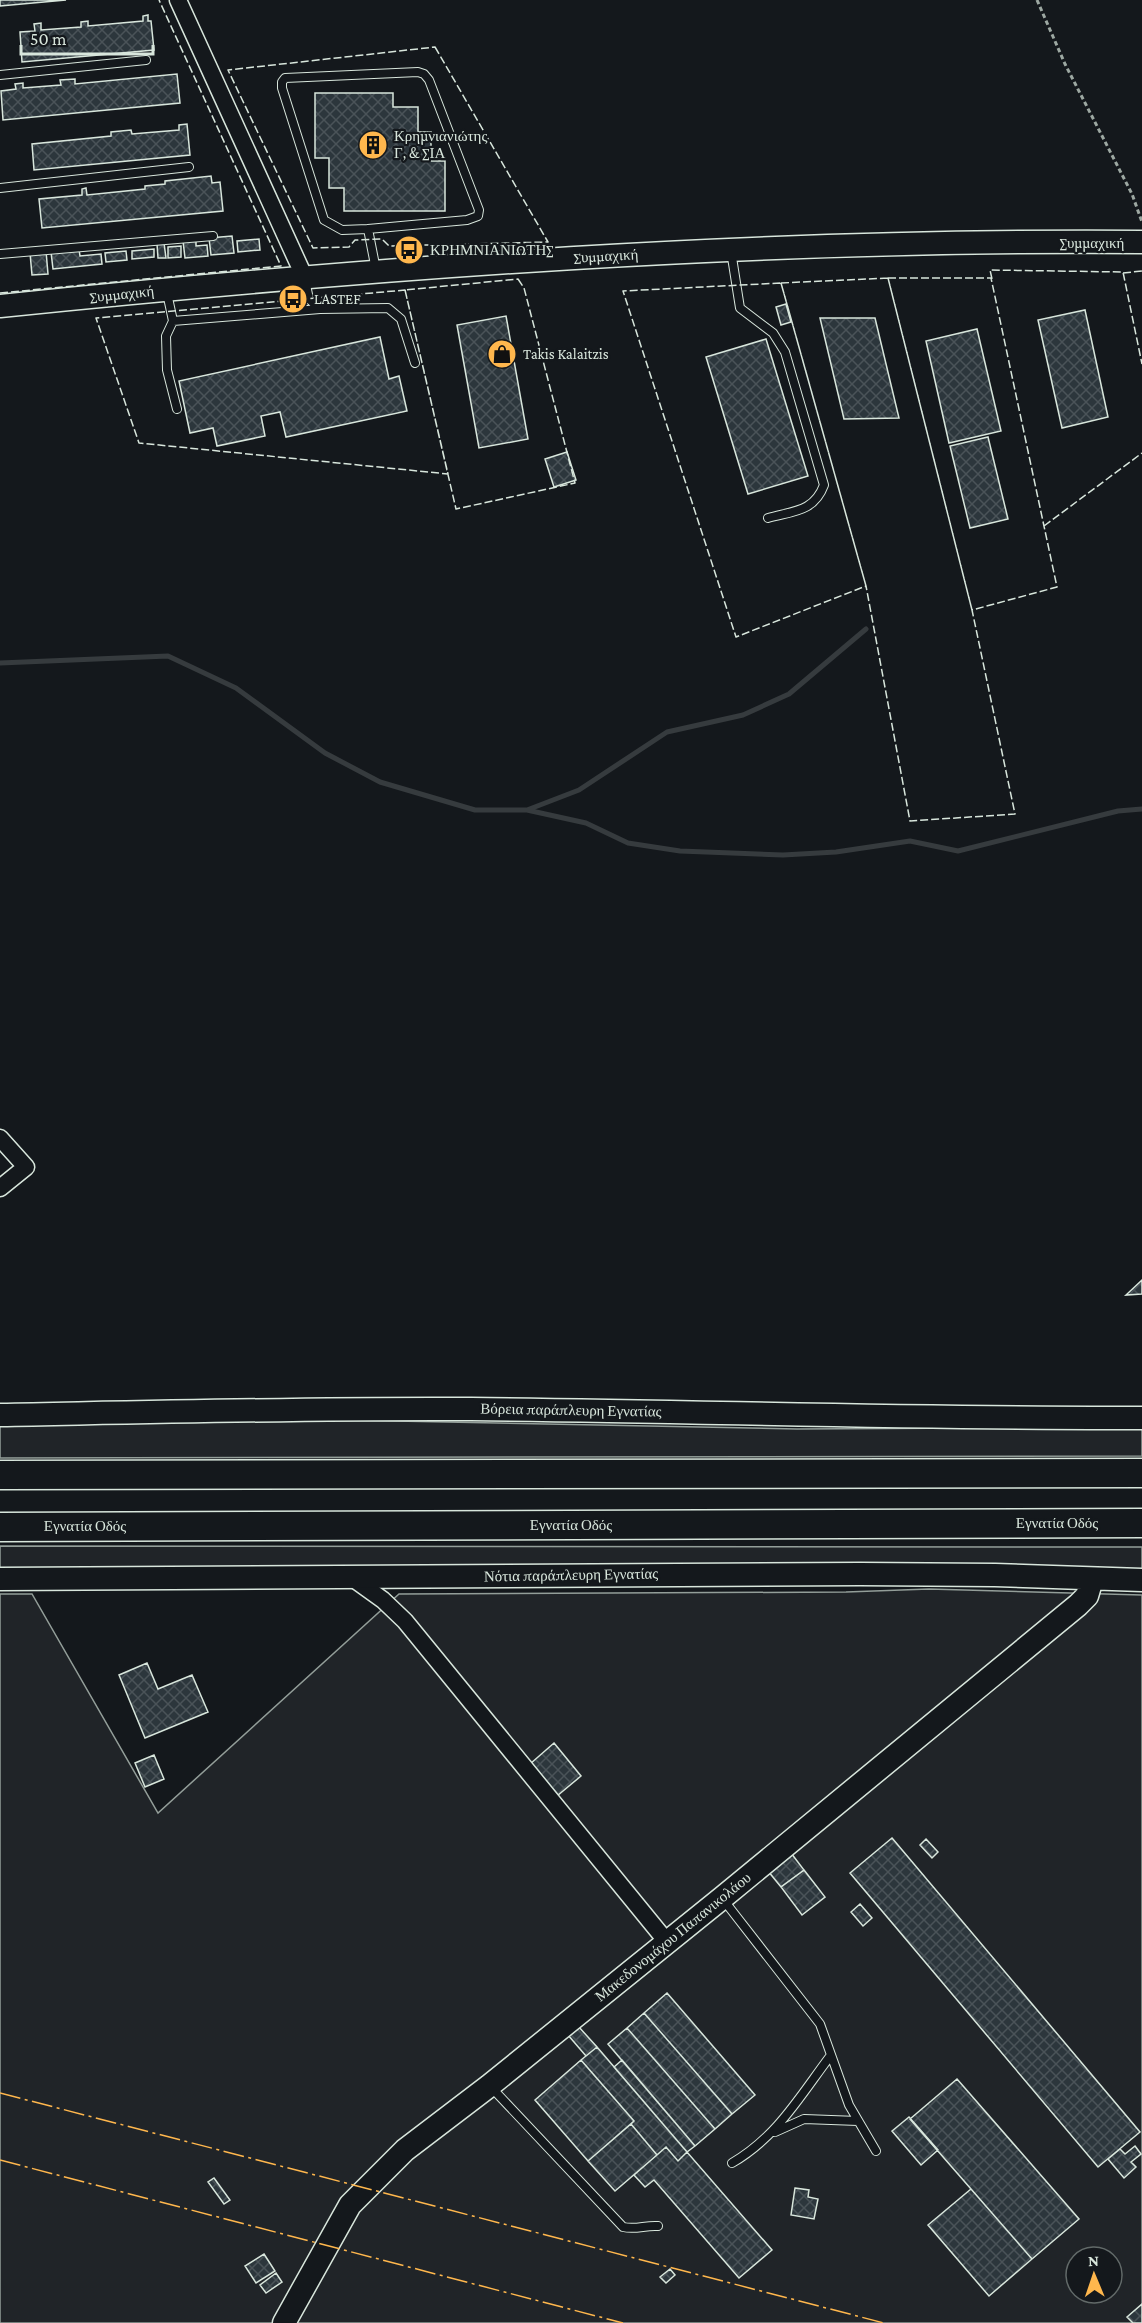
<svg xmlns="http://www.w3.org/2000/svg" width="1142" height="2323" viewBox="0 0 1142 2323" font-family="'Crimson Pro',serif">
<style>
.grass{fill:#202428;stroke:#939e99;stroke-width:1.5;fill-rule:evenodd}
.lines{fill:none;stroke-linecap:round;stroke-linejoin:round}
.stream{stroke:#363b3e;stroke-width:5}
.building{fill:url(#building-cross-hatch);stroke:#d8e6dc;stroke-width:1.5}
.lane-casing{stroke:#d8e6dc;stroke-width:10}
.street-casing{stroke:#d8e6dc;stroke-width:19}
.secondary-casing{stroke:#d8e6dc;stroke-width:25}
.highway-casing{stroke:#d8e6dc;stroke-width:31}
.path{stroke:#9da8a2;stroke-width:3;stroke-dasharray:4.5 3;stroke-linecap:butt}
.lane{stroke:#14181c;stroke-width:8}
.street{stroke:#14181c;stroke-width:16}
.secondary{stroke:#14181c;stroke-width:22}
.highway{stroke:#14181c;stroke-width:28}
.fence{stroke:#d8e6dc;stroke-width:1.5;stroke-dasharray:8 3;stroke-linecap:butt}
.power{stroke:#ffb74d;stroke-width:1.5;stroke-dasharray:21 4.5 3 4.5;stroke-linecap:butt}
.labels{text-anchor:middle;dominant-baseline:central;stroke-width:4.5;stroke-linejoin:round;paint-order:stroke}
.poi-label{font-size:15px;fill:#d8e6dc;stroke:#14181c;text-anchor:start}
.street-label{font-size:15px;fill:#d8e6dc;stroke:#14181c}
</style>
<defs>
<pattern id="building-cross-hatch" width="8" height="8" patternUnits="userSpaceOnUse" patternTransform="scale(1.5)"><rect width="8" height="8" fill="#2c363c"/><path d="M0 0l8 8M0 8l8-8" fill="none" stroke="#4a5358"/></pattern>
</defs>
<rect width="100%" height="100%" fill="#14181c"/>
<!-- grass -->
<path class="grass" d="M239,1418L797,1429L1142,1427V1456L0,1458V1425Z
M0,1546L1142,1547V1570H0Z
M929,1589L1142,1595V2323H0V1594H32L158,1813L399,1594L846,1592ZM1076,2257H1112V2293H1076Z"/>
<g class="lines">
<!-- stream -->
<path class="stream" d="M0,663L168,656L236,688L325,753L380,782L475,810H527L579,790L667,732L743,715L789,694L866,629
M527,810L586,823L628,843L680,851L783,855L836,852L910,841L958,851L1118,811L1142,809"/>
</g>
<!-- building -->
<path class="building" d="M0,0H66L0,6Z
M148,15V21H151L154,50L22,62L20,32L35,31L34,24L41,23V30L81,27V22L88,21V26L143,21V16Z
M177,74L180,103L3,120L1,91L16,89L15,84L23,83V88L61,85L60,80L75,79V84Z
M315,93H393V107H418V132H431V161H445V211H344V188H329V158H315Z
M187,124L190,155L34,170L32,144L111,136V132L131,130L132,134L179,130V125Z
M211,176L212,183L220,182L223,211L42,228L39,199L82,195V189L86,188L87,195L145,189V186L165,184V181Z
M232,236L234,253L211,255L209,238Z
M259,239L260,250L238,252L237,241Z
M196,240V246L207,245L208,256L185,258L183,241Z
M164,243L166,258H158L157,244Z
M181,246V257L168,258V247Z
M79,249L80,256L101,254L102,264L53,269L51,252Z
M154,249V257L132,259V251Z
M46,251L48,274L32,275L30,253Z
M126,251L127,260L106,262L105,253Z
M786,304L791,322L781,325L776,307Z
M1085,310L1108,417L1062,428L1038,320Z
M506,316L528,439L479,448L457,325Z
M820,318H875L899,418L844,419Z
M977,329L1001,431L949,443L926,341Z
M380,337L389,379L399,376L407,411L286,437L280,412L261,416L265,436L217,446L213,428L190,433L179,381Z
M766,339L808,476L748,494L706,357Z
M988,437L1008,519L970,528L950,446Z
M567,452L576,480L554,487L545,459Z
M1142,1280V1294L1126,1295Z
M147,1663L158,1689L192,1675L208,1712L145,1738L119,1675Z
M554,1743L581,1776L557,1796L530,1764Z
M154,1755L164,1779L145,1787L135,1763Z
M892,1838L1140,2132L1098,2167L850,1873Z
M926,1839L938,1852L932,1858L920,1845Z
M791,1853L804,1870L781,1887L768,1871Z
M804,1870L825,1897L802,1915L781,1887Z
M860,1904L872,1918L863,1926L851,1912Z
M667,1993L755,2095L732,2114L644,2013Z
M644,2013L732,2114L715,2129L627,2028Z
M578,2026L597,2047L586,2056L568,2035Z
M627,2028L715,2129L695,2146L608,2044Z
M597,2047L687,2152L678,2161L666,2147L657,2155L631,2124L634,2121L581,2060Z
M581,2060L634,2121L588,2161L535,2100Z
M622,2060L695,2146L687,2152L614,2067Z
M957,2079L1079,2219L1032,2259L910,2119Z
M909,2117L938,2150L921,2165L892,2131Z
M631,2124L657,2155L615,2191L588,2161Z
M1135,2146L1141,2154L1131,2162L1136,2167L1124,2178L1108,2159L1120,2149L1125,2154Z
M666,2147L678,2161L687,2152L772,2250L739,2278L654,2180L645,2187L634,2175Z
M214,2178L230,2200L224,2204L208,2182Z
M795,2188L809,2190L808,2197L818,2199L814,2219L791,2215Z
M971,2189L1032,2259L989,2296L928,2225Z
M264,2254L275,2271L256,2283L245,2266Z
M670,2269L675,2275L666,2283L660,2277Z
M276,2273L282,2282L266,2293L260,2285Z
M1142,2304V2323H1133L1127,2317Z"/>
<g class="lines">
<!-- lane casing -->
<g class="lane-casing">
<path id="lane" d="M0,75L146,60
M0,188L189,167
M368,229L467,220L478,216L479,210L429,80L424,74L418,72L285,78L282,82V88L324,220L342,230L368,229L376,270
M731,251L740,308L773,333L785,352L824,485C814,512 793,511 768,518
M0,254L213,236
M305,280L309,299L320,309L388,308L401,319L415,363
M167,293L173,321L166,336L167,370L177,409
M173,321L320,309
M722,1898L820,2024L849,2105L876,2151
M490,2086L623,2227C636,2230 645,2225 658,2226
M775,2132L804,2119L858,2121
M732,2163C777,2137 800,2096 831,2055"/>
</g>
<!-- street casing -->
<g class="street-casing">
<path id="street" d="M178,0L304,276
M0,1138L26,1167L0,1188
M351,1577L383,1600L405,1621L667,1942"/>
</g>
<!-- secondary casing -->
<g class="secondary-casing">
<path id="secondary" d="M0,306C380,267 760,239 1142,242
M0,1415C157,1412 314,1408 471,1409C694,1411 918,1419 1142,1418
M0,1579L860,1574L995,1575L1142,1580
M284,2323L350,2205L405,2150L489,2086L722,1898L1078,1605L1087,1596L1092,1579"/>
</g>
<!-- highway casing -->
<g class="highway-casing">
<path id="highway" d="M0,1475L1142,1473
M0,1527L1142,1523"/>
</g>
<!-- path -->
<path class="path" d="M1037,0L1065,64L1132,194L1142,222"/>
<!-- lane -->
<use href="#lane" class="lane"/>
<!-- street -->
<use href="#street" class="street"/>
<!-- secondary -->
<use href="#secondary" class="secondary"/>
<!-- highway -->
<use href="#highway" class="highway"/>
<!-- fence -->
<path class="fence" d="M435,47L548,242L389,246L382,239L355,240L349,247L313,248L228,70Z
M1123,273L1142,271
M888,278L972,610L1015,814L910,821L866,586L781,283Z
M888,278H991L1057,587L972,610Z
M518,279L524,288L575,483L456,509L405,290Z
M992,279L990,270L1123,272L1142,364
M781,283L866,586L736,637L623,291Z
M405,290L448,474L139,443L96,318Z
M0,293L281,266L159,0
M1044,526L1142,453"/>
<!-- power -->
<path class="power" d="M0,2093L884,2323
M0,2160L623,2323"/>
</g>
<!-- icons -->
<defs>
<g id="building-disc" transform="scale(1.5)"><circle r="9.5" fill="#ffb74d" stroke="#14181c"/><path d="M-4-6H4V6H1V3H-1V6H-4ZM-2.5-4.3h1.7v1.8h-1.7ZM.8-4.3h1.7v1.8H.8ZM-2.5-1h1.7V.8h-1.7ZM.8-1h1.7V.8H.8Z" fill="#111"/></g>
<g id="bus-disc" transform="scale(1.5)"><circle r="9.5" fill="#ffb74d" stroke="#14181c"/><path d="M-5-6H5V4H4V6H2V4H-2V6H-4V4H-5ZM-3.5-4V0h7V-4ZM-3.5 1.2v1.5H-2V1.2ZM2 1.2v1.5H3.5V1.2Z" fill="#111"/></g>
<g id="shop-disc" transform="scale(1.5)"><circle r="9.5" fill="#ffb74d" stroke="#14181c"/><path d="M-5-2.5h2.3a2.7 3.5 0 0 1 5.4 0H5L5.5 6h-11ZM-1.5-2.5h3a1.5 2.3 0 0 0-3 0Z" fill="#111"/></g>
</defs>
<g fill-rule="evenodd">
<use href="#building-disc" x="373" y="145"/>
<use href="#bus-disc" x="409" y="250"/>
<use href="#bus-disc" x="293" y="299"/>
<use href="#shop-disc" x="502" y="354"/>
</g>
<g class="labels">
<!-- poi labels -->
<g class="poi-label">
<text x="394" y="136">Κρημνιανιώτης<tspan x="394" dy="17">Γ, &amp; ΣΙΑ</tspan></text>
<text x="430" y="250">ΚΡΗΜΝΙΑΝΙΩΤΗΣ</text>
<text x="314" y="299">LASTEF</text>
<text x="523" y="354">Takis Kalaitzis</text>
</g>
<!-- street labels -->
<g class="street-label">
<text x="1092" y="243">Συμμαχική</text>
<text transform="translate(606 256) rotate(-3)">Συμμαχική</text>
<text transform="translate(122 294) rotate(-6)">Συμμαχική</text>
<text transform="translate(571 1410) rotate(1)">Βόρεια παράπλευρη Εγνατίας</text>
<text x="1057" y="1523">Εγνατία Οδός</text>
<text x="571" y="1525">Εγνατία Οδός</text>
<text x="85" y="1526">Εγνατία Οδός</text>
<text transform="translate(571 1575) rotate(-1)">Νότια παράπλευρη Εγνατίας</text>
<text transform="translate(673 1937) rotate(-39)">Μακεδονομάχου Παπανικολάου</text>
</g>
</g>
<!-- north arrow -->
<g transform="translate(1094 2275) rotate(358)"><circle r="28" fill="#14181c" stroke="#626a69" stroke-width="1.5"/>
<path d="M0-4.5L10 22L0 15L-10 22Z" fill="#ffb74d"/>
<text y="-9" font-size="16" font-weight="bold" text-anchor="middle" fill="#d8e6dc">N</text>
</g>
<!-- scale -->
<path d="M21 45v9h132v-9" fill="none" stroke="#d8e6dc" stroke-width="3"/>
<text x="30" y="45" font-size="18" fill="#d8e6dc" stroke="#14181c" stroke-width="4.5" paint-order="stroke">50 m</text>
</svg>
